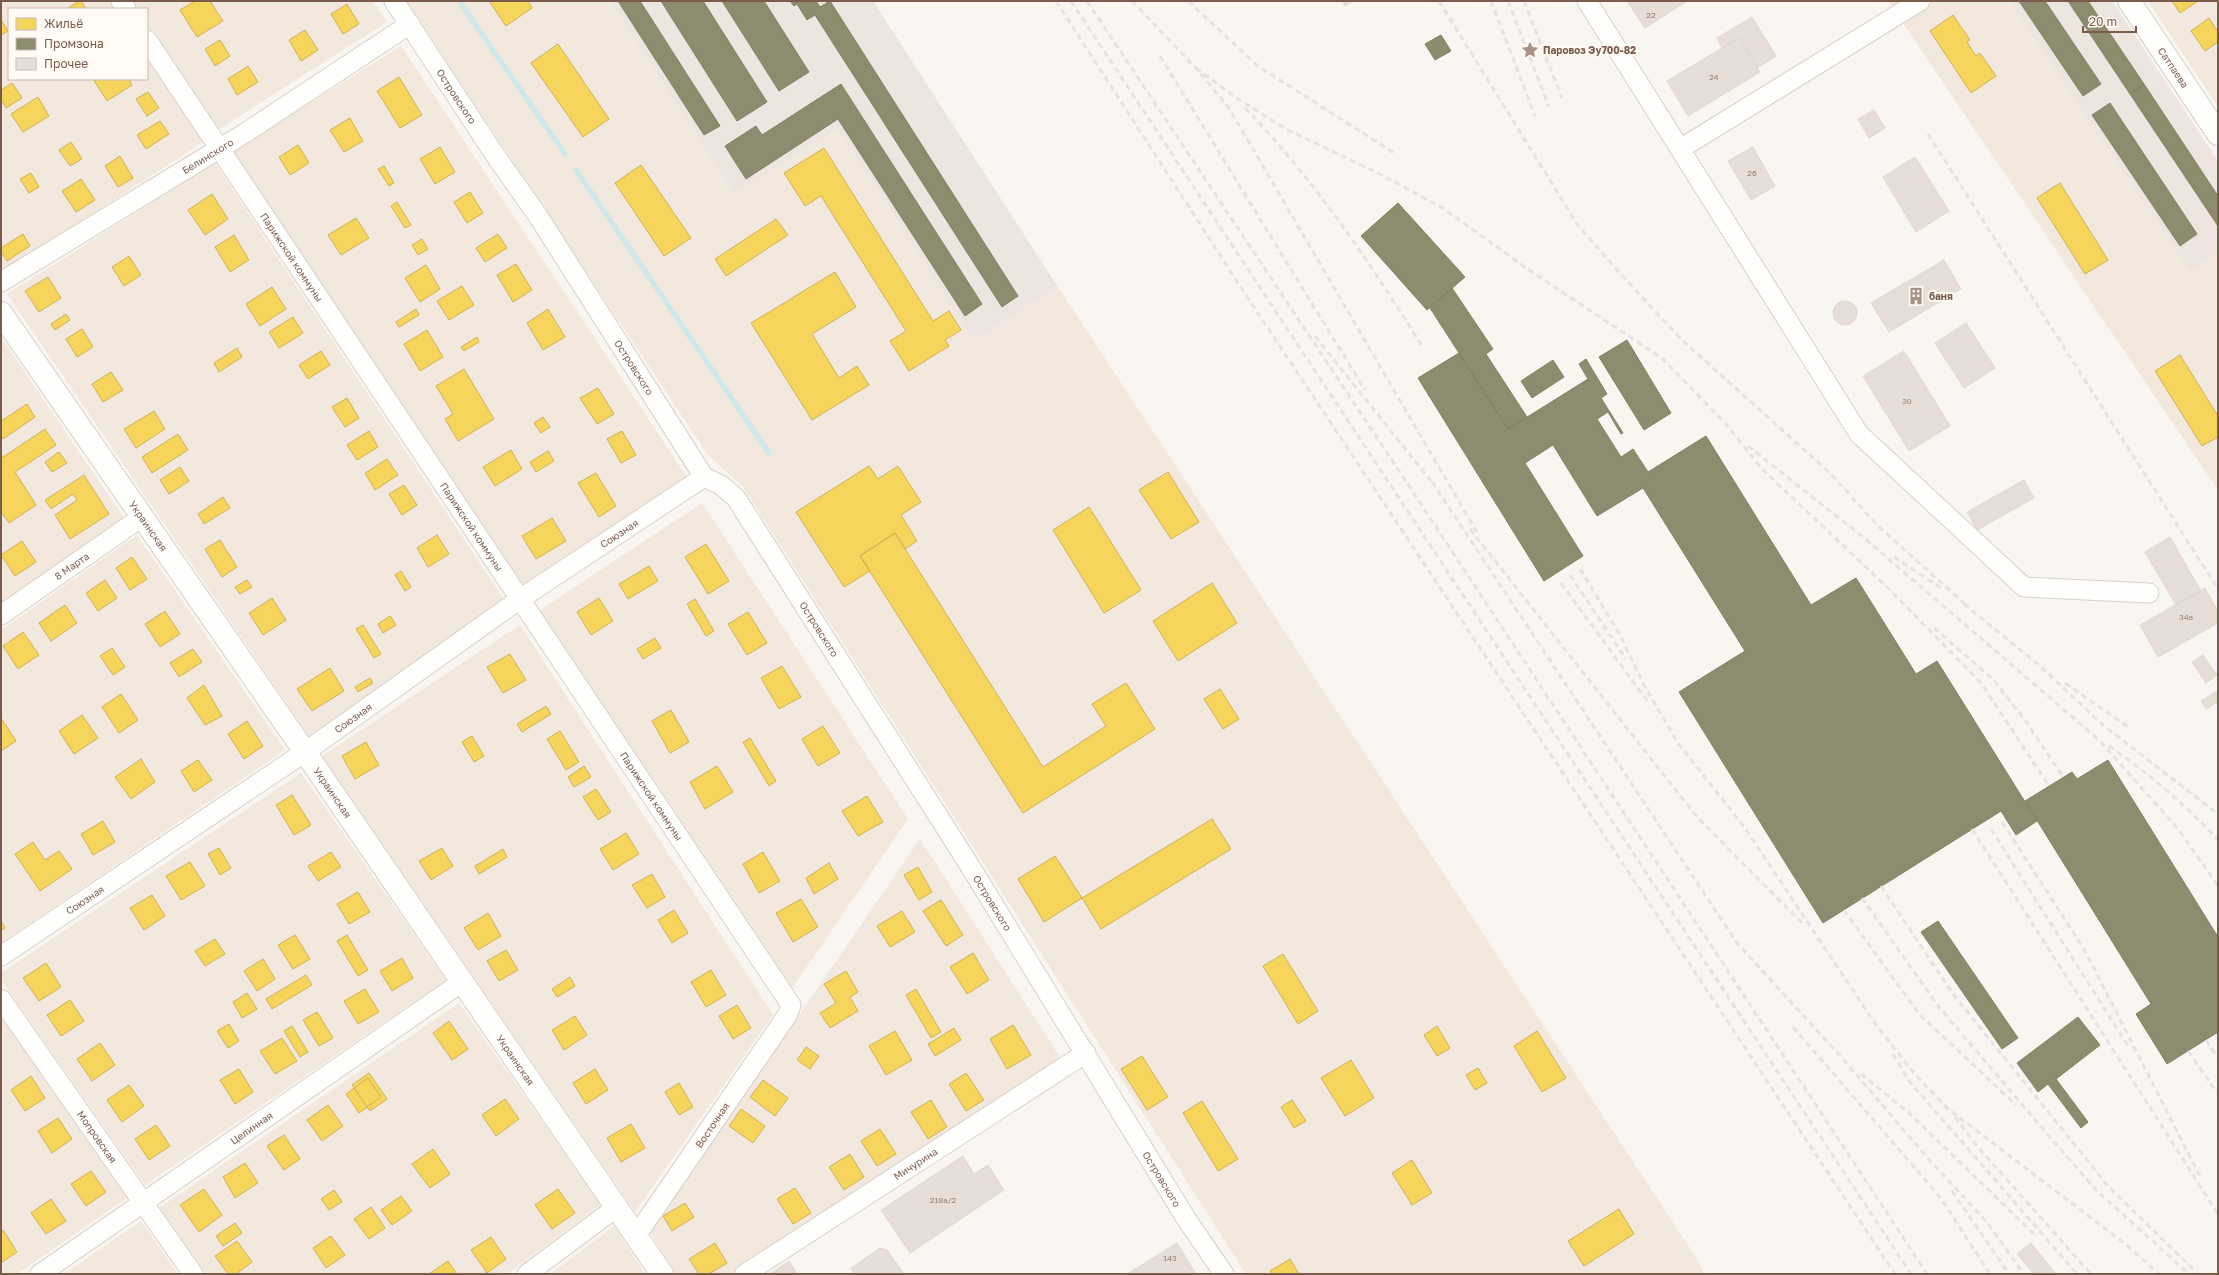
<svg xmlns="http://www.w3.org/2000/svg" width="2219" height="1275" viewBox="0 0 2219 1275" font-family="'Golos Text',sans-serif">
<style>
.residential{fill:#f2e8de}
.industrial{fill:#ede5e0}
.homes{fill:#f6d55c;stroke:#d1b158}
.industry{fill:#8c8c6e;stroke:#877e64}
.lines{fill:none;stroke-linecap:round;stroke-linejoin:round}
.stream{stroke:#d0e8ea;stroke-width:5.5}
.building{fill:#e6ded7;stroke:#e2d8d2}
.minor-casing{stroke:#d7d1cb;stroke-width:21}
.tertiary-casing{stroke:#d7d1cb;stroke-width:24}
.minor{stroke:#fefefd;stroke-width:19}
.tertiary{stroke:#fefefd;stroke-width:22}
.rail{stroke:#e6e3e7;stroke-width:3;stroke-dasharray:6 4;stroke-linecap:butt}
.labels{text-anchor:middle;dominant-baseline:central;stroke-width:4;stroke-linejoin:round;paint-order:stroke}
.number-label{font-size:8px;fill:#977e72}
.poi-label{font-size:10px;font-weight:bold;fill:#7a5c4d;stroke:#fffaf3;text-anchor:start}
.street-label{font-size:10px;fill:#7a5c4d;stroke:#fffaf3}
</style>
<rect width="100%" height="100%" fill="#f9f5f0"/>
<!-- residential -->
<path class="residential" d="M1,1H109L114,9H9V79H147V58L203,142L1,273Z
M131,1H373L387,22L216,131L147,26V9H136Z
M406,1H610L734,194L838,129L974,341L1058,287L1697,1259L1704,1274H1246L743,487L708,455Z
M1888,1H2009L2190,270L2217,252L2218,490Z
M2148,1H2218V107Z
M401,46L688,479L523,592L233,151Z
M215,163L507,604L309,736L7,294Z
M1,337L124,518L1,603Z
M702,503L908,819L788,994L537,612Z
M137,535L285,750L1,943V630Z
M520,625L773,1015L635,1212L322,756Z
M301,773L446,980L145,1185L1,980V973Z
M920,839L1063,1062L731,1274H675L650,1232Z
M459,1003L601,1205L507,1274H205L159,1208Z
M1,1017L127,1198L17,1274H1Z
M141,1221L178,1274H64Z
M614,1226L645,1274H550Z"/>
<!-- industrial -->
<path class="industrial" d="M610,1H873L1058,287L974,341L838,129L734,194Z
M2009,1H2112L2218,161V253L2190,271Z"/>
<!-- homes -->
<path class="homes" d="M81,1L86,9L68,8L79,1Z
M195,1H210L223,21L197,37L180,10Z
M489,1H528L532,8L506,26Z
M2172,1H2198L2180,13Z
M347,4L359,24L343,34L331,14Z
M1953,15L1970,40L1967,42L1976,56L1980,53L1996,76L1971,93L1930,31Z
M2209,18L2218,32V42L2205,51L2191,31Z
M1,20L8,31L1,35Z
M305,30L318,50L301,61L289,40Z
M220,40L230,56L215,66L205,49Z
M558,44L609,119L583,137L531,63Z
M248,66L258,82L237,95L228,79Z
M399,77L422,115L400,128L377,91Z
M93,79H129L132,85L107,101Z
M12,83L22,98L6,108L1,99V90Z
M148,92L159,108L147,116L136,99Z
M38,97L49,116L23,132L11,114Z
M350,118L363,141L344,152L330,130Z
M160,121L169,134L146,149L137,135Z
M71,142L82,159L70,166L59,150Z
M298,145L309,163L290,175L279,157Z
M440,147L455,172L435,184L420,159Z
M824,148L933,321L949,311L961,330L945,340L949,346L909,371L890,341L906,331L821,196L805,206L784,173Z
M120,156L133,178L118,187L105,166Z
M641,165L691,238L664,256L615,183Z
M384,166L394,183L389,186L378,169Z
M31,173L39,187L29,193L20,179Z
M81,179L95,200L76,212L62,191Z
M2060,183L2108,260L2085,274L2037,198Z
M470,192L483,213L467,223L454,202Z
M212,194L228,219L205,235L188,210Z
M397,202L411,225L405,228L391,206Z
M356,218L369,238L341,255L328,235Z
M776,219L788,235L726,276L715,259Z
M23,234L30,246L7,261L1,252V248Z
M498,234L507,248L485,262L476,248Z
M234,235L249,260L230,272L215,247Z
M422,239L428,249L418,255L412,245Z
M129,256L141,275L124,286L112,267Z
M516,264L532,290L513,302L497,275Z
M426,265L440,289L420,302L405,278Z
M835,272L856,307L812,334L839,378L857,366L869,385L812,420L751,323Z
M48,277L61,298L39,312L25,291Z
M462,286L474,305L449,320L437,301Z
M272,287L286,309L260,326L246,304Z
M416,309L419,315L399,327L396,322Z
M548,309L565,337L543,350L527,323Z
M66,314L70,320L55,330L51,324Z
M293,317L303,333L279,348L269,332Z
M82,329L93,347L77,357L66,339Z
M427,330L443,357L420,371L404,344Z
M477,337L479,342L464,351L461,347Z
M237,348L242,357L219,372L214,363Z
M321,351L330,365L308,379L299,365Z
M2180,355L2218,416V437L2202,446L2155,371Z
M464,369L494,419L458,441L445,419L453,414L436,386Z
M111,372L123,390L103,402L92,384Z
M598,388L614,414L597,424L580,398Z
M347,398L359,418L345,427L332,407Z
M27,404L35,417L3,439L1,436V421Z
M154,411L165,429L136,448L124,429Z
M543,417L550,427L541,433L534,423Z
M45,429L56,445L15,472L36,505L9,523L1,512V454L3,457Z
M369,431L378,447L357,460L347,445Z
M622,431L636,455L621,463L607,439Z
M178,434L188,450L152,473L142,457Z
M511,450L522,469L495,486L483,467Z
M548,451L554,461L536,472L530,462Z
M59,452L67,463L52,472L45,462Z
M387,459L398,475L375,490L365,473Z
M869,466L878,479L898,466L921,502L901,515L917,541L905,549L895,533L860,556L870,571L844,587L796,512Z
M180,467L189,481L169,494L160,480Z
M1168,472L1199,522L1171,539L1139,490Z
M596,473L616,506L599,517L578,483Z
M84,475L109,514L70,539L55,515L77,500L73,494L51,509L45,500Z
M404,485L417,505L402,515L389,494Z
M223,497L230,508L204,524L198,514Z
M1089,507L1141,590L1104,613L1053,530Z
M552,518L566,541L536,559L522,536Z
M895,533L1043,767L1106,726L1092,704L1126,683L1155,729L1023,813L860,556Z
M437,535L449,554L428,567L417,548Z
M220,540L237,567L222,577L205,549Z
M22,541L36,562L15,576L1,555Z
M706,544L729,581L708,594L685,557Z
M132,557L147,579L130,590L116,568Z
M649,566L658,581L628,599L619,584Z
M401,571L411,587L405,591L395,575Z
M105,580L117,598L98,611L86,593Z
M247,580L252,587L240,594L235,587Z
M1212,583L1237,623L1178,661L1153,621Z
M272,598L286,620L263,635L249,613Z
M599,598L613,621L591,635L577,612Z
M695,599L714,631L706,636L687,604Z
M65,605L77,623L51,641L39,623Z
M165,611L180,634L160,647L145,624Z
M748,612L767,643L747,655L728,624Z
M390,616L396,625L383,633L378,624Z
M363,625L381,654L374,658L356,629Z
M23,632L39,655L18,669L3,646Z
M655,638L661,648L643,659L637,649Z
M112,648L125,667L113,675L100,656Z
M193,649L202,662L179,677L170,663Z
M510,654L526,680L503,693L487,667Z
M782,666L801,697L779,709L761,678Z
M330,668L344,691L312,711L297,689Z
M370,678L373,683L358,692L355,687Z
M204,685L222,716L205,725L187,698Z
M1220,689L1239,719L1223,729L1204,699Z
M121,694L138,720L119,733L102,707Z
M546,706L551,714L522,732L517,724Z
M671,710L689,742L670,753L652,721Z
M82,715L98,738L74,754L59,731Z
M1,718L16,741L1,751Z
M247,721L263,746L244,759L228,734Z
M823,726L840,753L818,766L802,739Z
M560,731L579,762L566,770L547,739Z
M472,736L484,756L474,762L462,742Z
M750,738L776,781L769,786L743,742Z
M366,742L379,765L355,779L342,756Z
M141,759L155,782L131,799L115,777Z
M198,760L212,780L194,792L181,771Z
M584,766L591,777L574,787L568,777Z
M717,766L733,792L705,809L690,782Z
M596,789L611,812L598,820L583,797Z
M292,795L311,825L294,835L276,805Z
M867,796L883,822L858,836L842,811Z
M1212,819L1231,849L1101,929L1082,898Z
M103,821L115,842L93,855L81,834Z
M626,833L639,854L613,870L600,849Z
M33,842L45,860L59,851L72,869L40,891L15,854Z
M219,848L231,868L220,875L208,854Z
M442,848L453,866L431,880L419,861Z
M503,849L507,857L479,874L475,866Z
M331,852L341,867L318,881L308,866Z
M763,852L780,881L759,893L743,864Z
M1055,856L1082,898L1044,922L1018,879Z
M190,862L205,886L181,900L166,876Z
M829,863L838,879L814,894L806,878Z
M918,867L932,892L919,900L904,875Z
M652,874L665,897L647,908L632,885Z
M358,892L370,912L349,924L337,904Z
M152,895L165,916L144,930L130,908Z
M801,899L818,927L793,942L776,913Z
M941,900L963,935L946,946L923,911Z
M674,910L688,933L672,943L658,920Z
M902,911L915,932L890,947L877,926Z
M488,913L501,936L478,950L464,928Z
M1,921L5,928L1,930Z
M295,935L310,959L293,969L278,945Z
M347,935L368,970L358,976L337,941Z
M215,939L225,954L205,966L195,951Z
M506,950L518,970L499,981L487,961Z
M973,953L989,980L967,994L950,967Z
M1283,954L1318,1011L1298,1024L1263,966Z
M402,958L413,978L392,991L380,971Z
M263,959L275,979L257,991L244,971Z
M46,963L61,987L39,1001L23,978Z
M711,970L726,995L706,1007L691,982Z
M846,971L858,992L850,997L858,1011L830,1028L820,1013L836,1003L824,984Z
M306,975L312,985L272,1009L266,999Z
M570,977L575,986L557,997L552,989Z
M365,989L379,1012L358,1024L344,1001Z
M916,989L941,1032L931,1038L906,995Z
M247,993L257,1009L242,1018L233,1002Z
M70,1000L84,1021L61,1036L47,1015Z
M737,1005L751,1028L733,1039L719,1016Z
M317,1012L333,1038L319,1046L303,1020Z
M575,1016L587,1035L564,1050L552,1030Z
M449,1021L468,1049L452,1060L433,1033Z
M229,1024L239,1041L228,1048L217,1031Z
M1013,1025L1031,1055L1007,1069L990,1039Z
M292,1026L308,1052L300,1057L284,1031Z
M1437,1026L1450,1048L1437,1056L1424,1035Z
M954,1028L961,1040L935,1056L928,1044Z
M895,1031L912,1060L886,1075L869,1046Z
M1537,1031L1566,1078L1542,1092L1514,1046Z
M282,1038L297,1061L275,1074L260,1051Z
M100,1043L115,1065L92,1081L77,1059Z
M806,1047L819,1056L810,1069L797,1060Z
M1142,1056L1168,1097L1147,1110L1121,1069Z
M1351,1060L1374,1098L1345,1116L1321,1078Z
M1478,1068L1487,1083L1475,1090L1466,1075Z
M239,1069L253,1092L235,1104L220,1080Z
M595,1069L608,1090L586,1104L573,1083Z
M369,1073L387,1099L370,1111L352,1085Z
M966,1073L984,1100L966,1111L949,1084Z
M31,1076L45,1098L25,1111L11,1090Z
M368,1078L381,1097L359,1113L346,1094Z
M763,1080L788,1098L775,1116L750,1097Z
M679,1083L693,1107L679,1115L665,1092Z
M129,1085L144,1106L122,1122L107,1100Z
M505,1099L519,1119L496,1136L482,1115Z
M931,1100L947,1127L928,1139L911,1112Z
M1292,1100L1306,1121L1294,1128L1281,1107Z
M1202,1101L1238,1159L1218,1171L1183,1113Z
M328,1105L343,1126L322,1141L307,1120Z
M741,1109L765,1126L753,1143L729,1126Z
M58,1118L72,1139L52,1153L38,1131Z
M631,1124L645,1148L621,1162L607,1138Z
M156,1125L170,1146L149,1160L135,1139Z
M880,1129L896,1154L877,1166L861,1141Z
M284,1135L300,1159L284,1170L267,1146Z
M433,1149L450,1174L430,1188L412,1164Z
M850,1154L864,1177L844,1190L829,1167Z
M1412,1160L1432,1193L1412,1205L1392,1173Z
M245,1163L258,1183L235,1198L223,1177Z
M91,1171L106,1192L86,1206L71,1184Z
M795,1188L811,1213L793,1224L777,1199Z
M204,1189L222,1215L199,1232L180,1205Z
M558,1189L575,1213L552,1229L535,1205Z
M334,1190L342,1202L329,1210L321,1199Z
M401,1196L412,1211L392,1225L381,1210Z
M51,1199L66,1221L46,1234L31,1213Z
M685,1203L694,1217L672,1231L663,1216Z
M371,1207L385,1228L369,1239L354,1219Z
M1619,1209L1634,1234L1584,1266L1568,1241Z
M235,1223L242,1233L223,1246L216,1236Z
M3,1230L17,1252L1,1263V1232Z
M331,1236L345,1255L326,1268L313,1248Z
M491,1237L506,1259L487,1273L471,1250Z
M237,1241L252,1262L236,1274H228L215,1256Z
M715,1243L727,1263L709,1274H699L689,1259Z
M1290,1259L1299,1274H1272L1270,1271Z
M448,1261L457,1274H429Z"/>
<!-- industry -->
<path class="industry" d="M618,1H640L720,126L704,135Z
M661,1H703L767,102L737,121Z
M722,1H764L809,72L779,91Z
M790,1H816L820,7L830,1L1018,296L1002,307L815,15L807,20L797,4L794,6Z
M2019,1H2045L2101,84L2083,96Z
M2068,1H2088L2144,84L2130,94Z
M1441,35L1451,51L1435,60L1425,44Z
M841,84L982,304L965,316L838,119L746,179L725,146L756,126L762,135Z
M2144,84L2218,196V226L2130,94Z
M2110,103L2197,234L2180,246L2092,115Z
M1398,203L1465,277L1427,310L1361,236Z
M1452,288L1493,349L1486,354L1527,417L1508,429L1430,308Z
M1627,340L1671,413L1644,430L1599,357Z
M1459,353L1508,429L1588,379L1579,364L1586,359L1607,394L1601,398L1623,433L1621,434L1608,412L1597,419L1621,457L1633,449L1648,472L1706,436L1811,605L1856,578L1916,674L1937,661L2037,821L2016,835L2001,811L1823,923L1679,692L1745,651L1643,488L1597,516L1553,445L1525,463L1583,556L1544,581L1418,378Z
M1553,360L1564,377L1532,398L1521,381Z
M2108,760L2218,937V1032L2167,1064L2136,1014L2151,1004L2025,801L2072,772L2077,779Z
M1938,921L2018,1038L2002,1049L1921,932Z
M2078,1017L2100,1045L2056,1079L2088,1122L2081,1128L2048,1084L2038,1092L2017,1063Z"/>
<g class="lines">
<!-- stream -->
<path class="stream" d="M459,1L565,154
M576,170L769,453"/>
</g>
<!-- building -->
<path class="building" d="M1343,1H1353L1345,6Z
M1627,1H1687L1645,28Z
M1752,17L1776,56L1757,68L1739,38L1722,48L1717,38Z
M1739,38L1760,72L1688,116L1667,81Z
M1874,110L1885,128L1869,138L1858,119Z
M1753,147L1775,186L1751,200L1728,161Z
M1915,157L1949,211L1916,232L1883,177Z
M1944,260L1961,289L1889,332L1871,303Z
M1833 313a12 12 0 1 1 24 0a12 12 0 1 1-24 0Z
M1966,323L1995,368L1964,388L1935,343Z
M1904,351L1950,426L1909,451L1863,376Z
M2024,480L2034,498L1977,530L1967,512Z
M2170,537L2201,591L2176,605L2145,552Z
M2205,588L2218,611V623L2158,657L2140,625Z
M2203,655L2217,675L2206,683L2192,662Z
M2217,691L2218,702L2206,709L2201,701Z
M963,1156L974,1174L988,1165L1004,1190L910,1253L881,1210Z
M1177,1243L1196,1274H1127Z
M2031,1243L2056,1274H2034L2017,1254Z
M880,1248L887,1250L904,1274H854L851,1268Z
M789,1261L797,1274H770Z"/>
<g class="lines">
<!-- minor casing -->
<g class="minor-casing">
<g id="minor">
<path d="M121,1L126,9"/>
<path id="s1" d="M394,1L495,155L538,216L704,477L721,485L736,498L968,863L1187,1220L1224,1274"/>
<path d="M1587,1L1859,434L2024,587L2149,593"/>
<path id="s2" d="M147,40L791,1005L788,1014L636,1236"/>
<path d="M1680,149L1920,1"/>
<path id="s3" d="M1,282L245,133L410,24"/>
<path id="s4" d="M1,615L142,517"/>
<path id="s5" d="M1,956L305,752L520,599L704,477"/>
<path id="s6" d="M1,999L193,1274"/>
<path id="s7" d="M40,1274L462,982"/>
<path d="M527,1274L617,1207"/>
<path id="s8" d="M745,1274L1086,1053"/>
</g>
</g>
<!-- tertiary casing -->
<g class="tertiary-casing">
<g id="tertiary">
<path id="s9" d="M2129,1L2218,134"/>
<path id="s10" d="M1,313L305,752L662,1274"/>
</g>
</g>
<!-- minor -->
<use href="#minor" class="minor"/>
<!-- tertiary -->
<use href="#tertiary" class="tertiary"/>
<!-- rail -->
<path class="rail" d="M1056,1L1238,283L1895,1274
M1071,1L1911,1274
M1087,1L1415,495L1927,1274
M1132,1L1196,68L1229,108L1478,534
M1188,1L1258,66L1394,153
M1439,1L1577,224L1616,269L1683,341L1829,472L1878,526L1967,606
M1491,1L1535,116
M1508,1L1549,107
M1524,1L1562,98
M1160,56L1365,390
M1196,68L1235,97L1286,129L1380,174L1444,209L1532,272L1663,359L1725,423L1762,469L1889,589L1981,683L2049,786
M1245,108C1314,179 1370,263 1422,346
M1928,134L2218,589
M1315,336L1435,486
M1748,446L1863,537L2098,739L2179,830L2218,886
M1432,482L1737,943L1843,1059L1931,1162L1985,1220L2024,1274
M1470,529L1697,817L1805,926
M1894,557L1941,588
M1580,569L1619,633L1645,687L1678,743L1745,828L1876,1025L1914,1073L1947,1108L2124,1243L2159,1274
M1570,575L1626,659
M1561,583L1648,702
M1964,604L2040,666L2104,726L2218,814
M1934,628L1993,679L2027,723L2063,777
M2065,683L2131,729
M2109,746C2146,771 2189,808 2218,840
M2002,822L2084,949L2201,1178
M1972,829L2218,1214
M1991,829L2128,1046
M1881,886L1953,994L2108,1186L2198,1274
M1862,898L1938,1006L2048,1135L2098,1192L2189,1274
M1844,910L1919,1014L2016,1105
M1793,1027L1940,1197L1990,1274
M2206,1040L2218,1058
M2188,1051L2218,1094
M1893,1054L1909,1081L2077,1274
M1861,1074L1908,1112L2034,1234
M1955,1117L1977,1146L2091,1274
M1952,1191L2009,1274"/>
</g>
<!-- icons -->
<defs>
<g id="sight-bare" transform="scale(1.38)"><path d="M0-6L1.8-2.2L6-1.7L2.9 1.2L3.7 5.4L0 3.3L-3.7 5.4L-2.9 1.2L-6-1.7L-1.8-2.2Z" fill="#a69286" stroke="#fffaf3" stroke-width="2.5" paint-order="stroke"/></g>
<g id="building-bare" transform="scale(1.38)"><path d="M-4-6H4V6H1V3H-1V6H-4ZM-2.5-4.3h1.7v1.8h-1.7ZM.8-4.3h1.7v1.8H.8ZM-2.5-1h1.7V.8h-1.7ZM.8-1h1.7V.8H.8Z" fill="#a69286" stroke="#fffaf3" stroke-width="2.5" paint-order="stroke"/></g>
</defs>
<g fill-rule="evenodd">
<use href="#sight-bare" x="1530" y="50"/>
<use href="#building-bare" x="1916" y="296"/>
</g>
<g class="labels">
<!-- number labels -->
<g class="number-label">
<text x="1651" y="15">22</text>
<text x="1714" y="77">24</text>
<text x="1752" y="173">26</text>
<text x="1907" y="401">30</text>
<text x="2186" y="617">34а</text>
<text x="943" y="1200">218а/2</text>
<text x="1170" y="1258">143</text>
</g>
<!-- poi labels -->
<g class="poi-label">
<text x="1543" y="50">Паровоз Эу700-82</text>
<text x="1929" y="296">баня</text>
</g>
<!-- street labels -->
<g class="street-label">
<text stroke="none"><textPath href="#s9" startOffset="80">Сатпаева</textPath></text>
<text stroke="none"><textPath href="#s1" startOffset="114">Островского</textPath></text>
<text stroke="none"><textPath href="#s3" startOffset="242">Белинского</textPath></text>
<text stroke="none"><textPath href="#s2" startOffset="261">Парижской коммуны</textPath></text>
<text stroke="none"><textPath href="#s1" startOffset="438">Островского</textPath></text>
<text stroke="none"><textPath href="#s10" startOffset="259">Украинская</textPath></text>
<text stroke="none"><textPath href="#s2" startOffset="585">Парижской коммуны</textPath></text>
<text stroke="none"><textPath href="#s5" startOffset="749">Союзная</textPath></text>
<text stroke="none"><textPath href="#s4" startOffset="86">8 Марта</textPath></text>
<text stroke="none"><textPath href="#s1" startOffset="762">Островского</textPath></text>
<text stroke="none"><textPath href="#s5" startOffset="425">Союзная</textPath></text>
<text stroke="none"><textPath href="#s10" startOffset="583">Украинская</textPath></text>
<text stroke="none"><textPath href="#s2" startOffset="909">Парижской коммуны</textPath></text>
<text stroke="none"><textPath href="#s5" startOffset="101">Союзная</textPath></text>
<text stroke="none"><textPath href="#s1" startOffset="1086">Островского</textPath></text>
<text stroke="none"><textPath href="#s10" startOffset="907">Украинская</textPath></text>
<text transform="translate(712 1125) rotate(-56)">Восточная</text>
<text stroke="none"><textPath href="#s7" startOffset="257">Целинная</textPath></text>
<text stroke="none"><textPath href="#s6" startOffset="168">Мопровская</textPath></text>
<text stroke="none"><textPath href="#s8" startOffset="203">Мичурина</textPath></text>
<text stroke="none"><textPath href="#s1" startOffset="1410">Островского</textPath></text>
</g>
</g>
<!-- border -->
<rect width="2219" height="1275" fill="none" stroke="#7a5c4d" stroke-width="4"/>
<!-- legend -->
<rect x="8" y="8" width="140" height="72" fill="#fffaf3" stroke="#cabbb1"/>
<rect x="16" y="18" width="20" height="12" fill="#f6d55c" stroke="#cabbb1"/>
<text x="44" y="28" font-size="12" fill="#7a5c4d">Жильё</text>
<rect x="16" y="38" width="20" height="12" fill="#8c8c6e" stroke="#cabbb1"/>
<text x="44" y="48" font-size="12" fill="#7a5c4d">Промзона</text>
<rect x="16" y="58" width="20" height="12" fill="#e6ded7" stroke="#cabbb1"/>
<text x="44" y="68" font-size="12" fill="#7a5c4d">Прочее</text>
<!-- scale -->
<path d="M2083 26v6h53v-6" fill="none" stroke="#7a5c4d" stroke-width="2"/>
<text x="2089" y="26" font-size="12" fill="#7a5c4d" stroke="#fffaf3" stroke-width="3" paint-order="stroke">20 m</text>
</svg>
